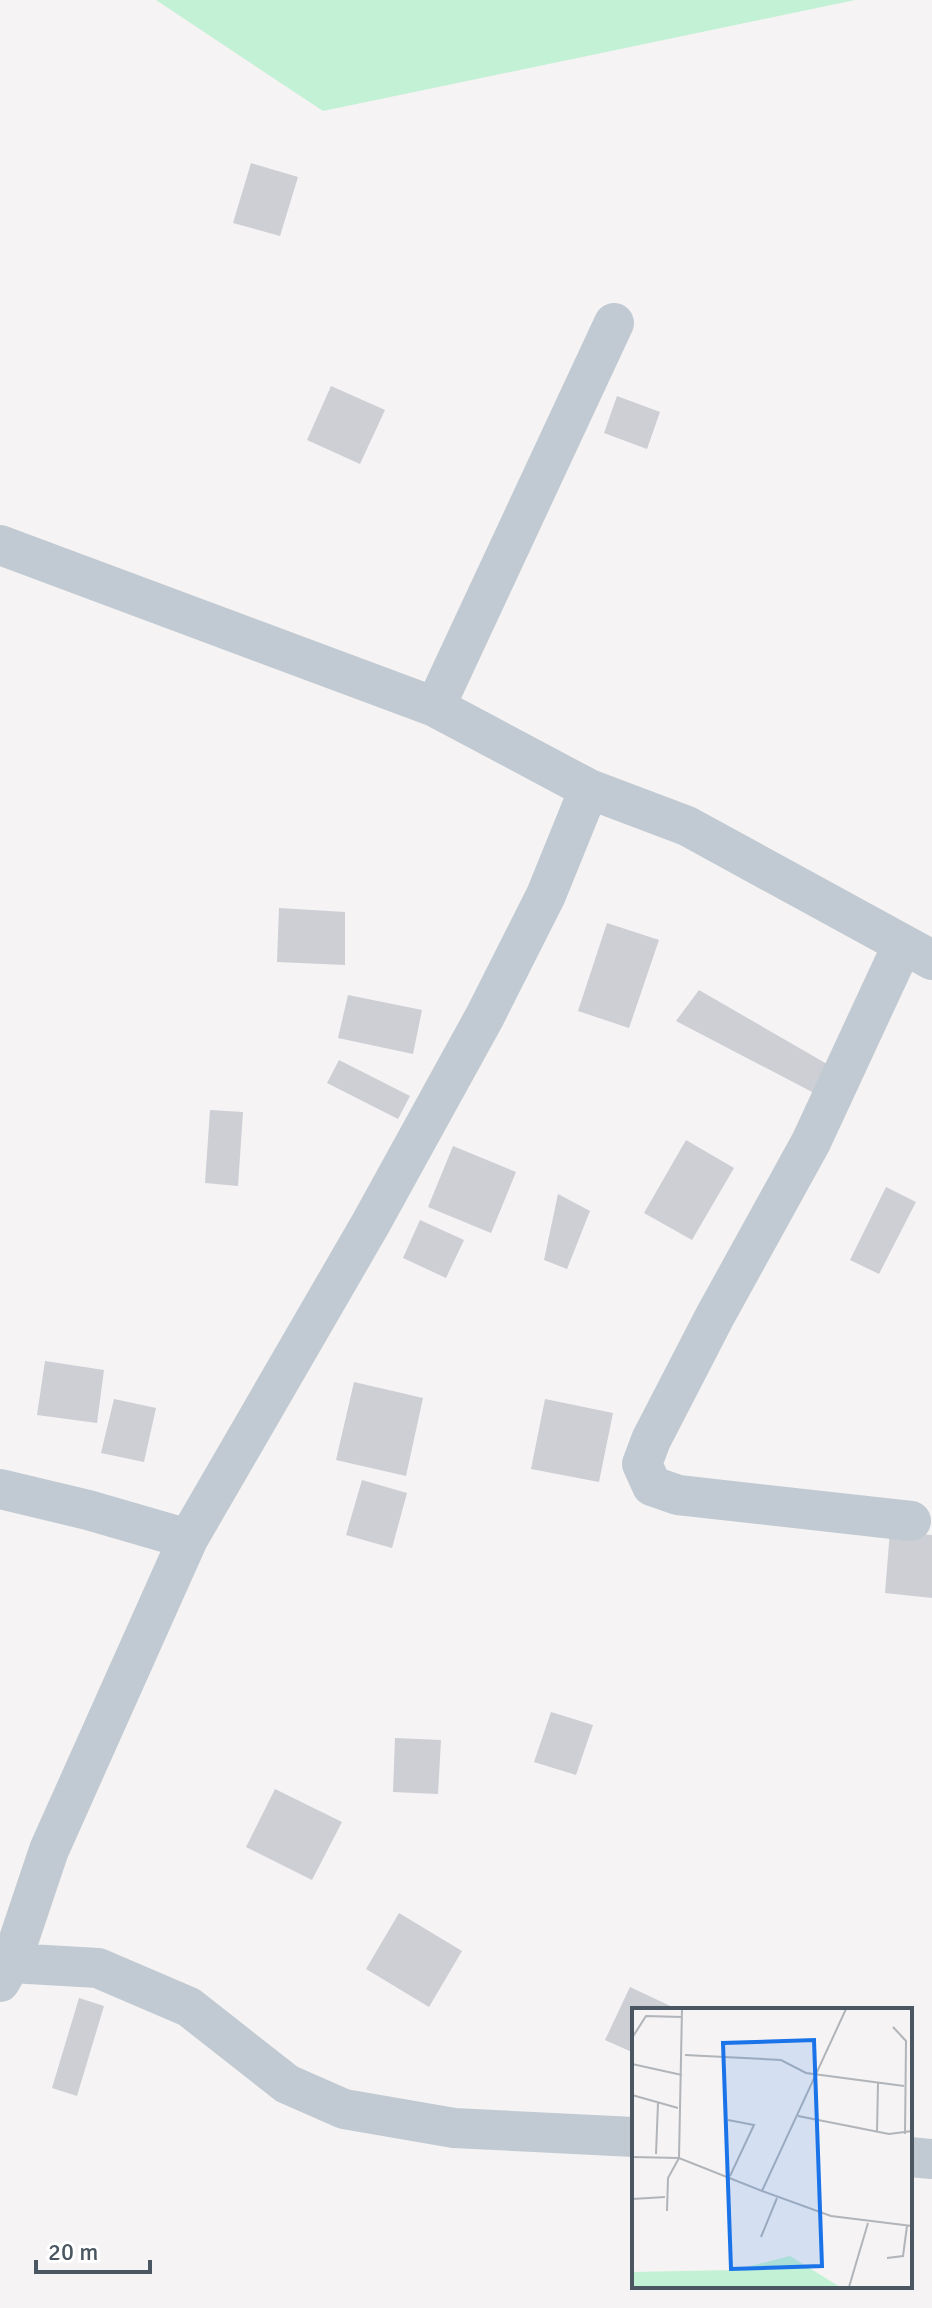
<svg xmlns="http://www.w3.org/2000/svg" width="932" height="2308" viewBox="0 0 932 2308" font-family="Signika,sans-serif">
<style>
.green{fill:#c3f1d5}
.building{fill:#cdcfd5}
.lines{fill:none;stroke-linecap:round;stroke-linejoin:round}
.minor{stroke:#c1cad2;stroke-width:40}
.inset-road{fill:none;stroke:#b1b4b9;stroke-width:2}
.view{fill:#1a73e8;fill-opacity:0.15;stroke:#1a73e8;stroke-width:4}
.inset-edge{fill:none;stroke:#4a5661;stroke-width:4}
</style>
<rect width="100%" height="100%" fill="#f5f3f3"/>
<!-- green -->
<path class="green" d="M156,0H855L323,111Z"/>
<!-- building -->
<path class="building" d="M251,163L298,177L280,236L233,223Z
M331,386L385,410L360,464L307,440Z
M617,396L660,412L647,449L604,433Z
M279,908L345,912V965L277,962Z
M607,923L659,940L629,1028L578,1011Z
M699,990L827,1064L814,1093L676,1021Z
M348,995L422,1010L413,1054L338,1038Z
M339,1060L410,1096L398,1119L327,1083Z
M210,1110L243,1112L238,1186L205,1183Z
M686,1140L734,1168L692,1240L644,1213Z
M453,1146L516,1172L491,1233L428,1207Z
M886,1187L916,1202L879,1274L850,1260Z
M558,1194L590,1211L567,1269L544,1260Z
M420,1220L464,1240L446,1278L403,1258Z
M45,1361L104,1370L97,1423L37,1415Z
M354,1382L423,1398L406,1476L336,1460Z
M114,1399L156,1408L144,1462L101,1453Z
M545,1399L613,1413L599,1482L531,1469Z
M362,1480L407,1493L392,1548L346,1535Z
M890,1531L932,1535V1598L885,1593Z
M551,1712L593,1725L576,1775L534,1762Z
M395,1738L441,1740L438,1794L393,1792Z
M275,1789L342,1822L312,1880L246,1847Z
M399,1913L462,1951L429,2007L366,1969Z
M630,1987L679,2010H634V2053L605,2040Z
M79,1998L104,2006L77,2096L52,2088Z"/>
<g class="lines">
<!-- minor -->
<path class="minor" d="M0,545L435,707L589,789
M435,707L614,323
M902,946L811,1142L715,1316L651,1440L642,1464L652,1486L678,1495L911,1521
M0,1489L88,1510L188,1539
M0,1965L11,1963L98,1968L189,2007L287,2084L344,2109L454,2128L634,2137
M0,1982L11,1963L49,1850L188,1539L371,1223L485,1016L546,895L589,789L687,826L932,960
M910,2157L932,2159"/>
</g>
<!-- overview -->
<g transform="translate(632 2008)">
<rect width="280" height="280" fill="#f5f3f3"/>
<path d="M158,248L208,279H0V264L103,262Z" fill="#c3f1d5"/>
<path class="inset-road" d="M261,19L274,33L273,126M0,30L14,8L50,9M53,47L149,52L174,65L272,78M0,56L50,67M0,87L46,100M166,108L257,126L280,123M96,112L122,117L98,168M245,124L246,75M24,146L26,95M0,149L47,150L130,183L214,1M130,183L199,208L280,218M0,191L33,189M35,203L36,170L47,150L50,1M129,229L145,190M255,250L271,248L275,218M217,279L236,215"/>
<path class="view" d="M182,32L190,258L99,261L91,35Z"/>
<rect width="280" height="280" class="inset-edge"/>
</g>
<!-- scale -->
<path d="M36 2260v12h114v-12" fill="none" stroke="#4a5661" stroke-width="4"/>
<text x="48" y="2260" font-size="24" fill="#4a5661" stroke="#ffffff" stroke-width="6" paint-order="stroke">20 m</text>
</svg>
